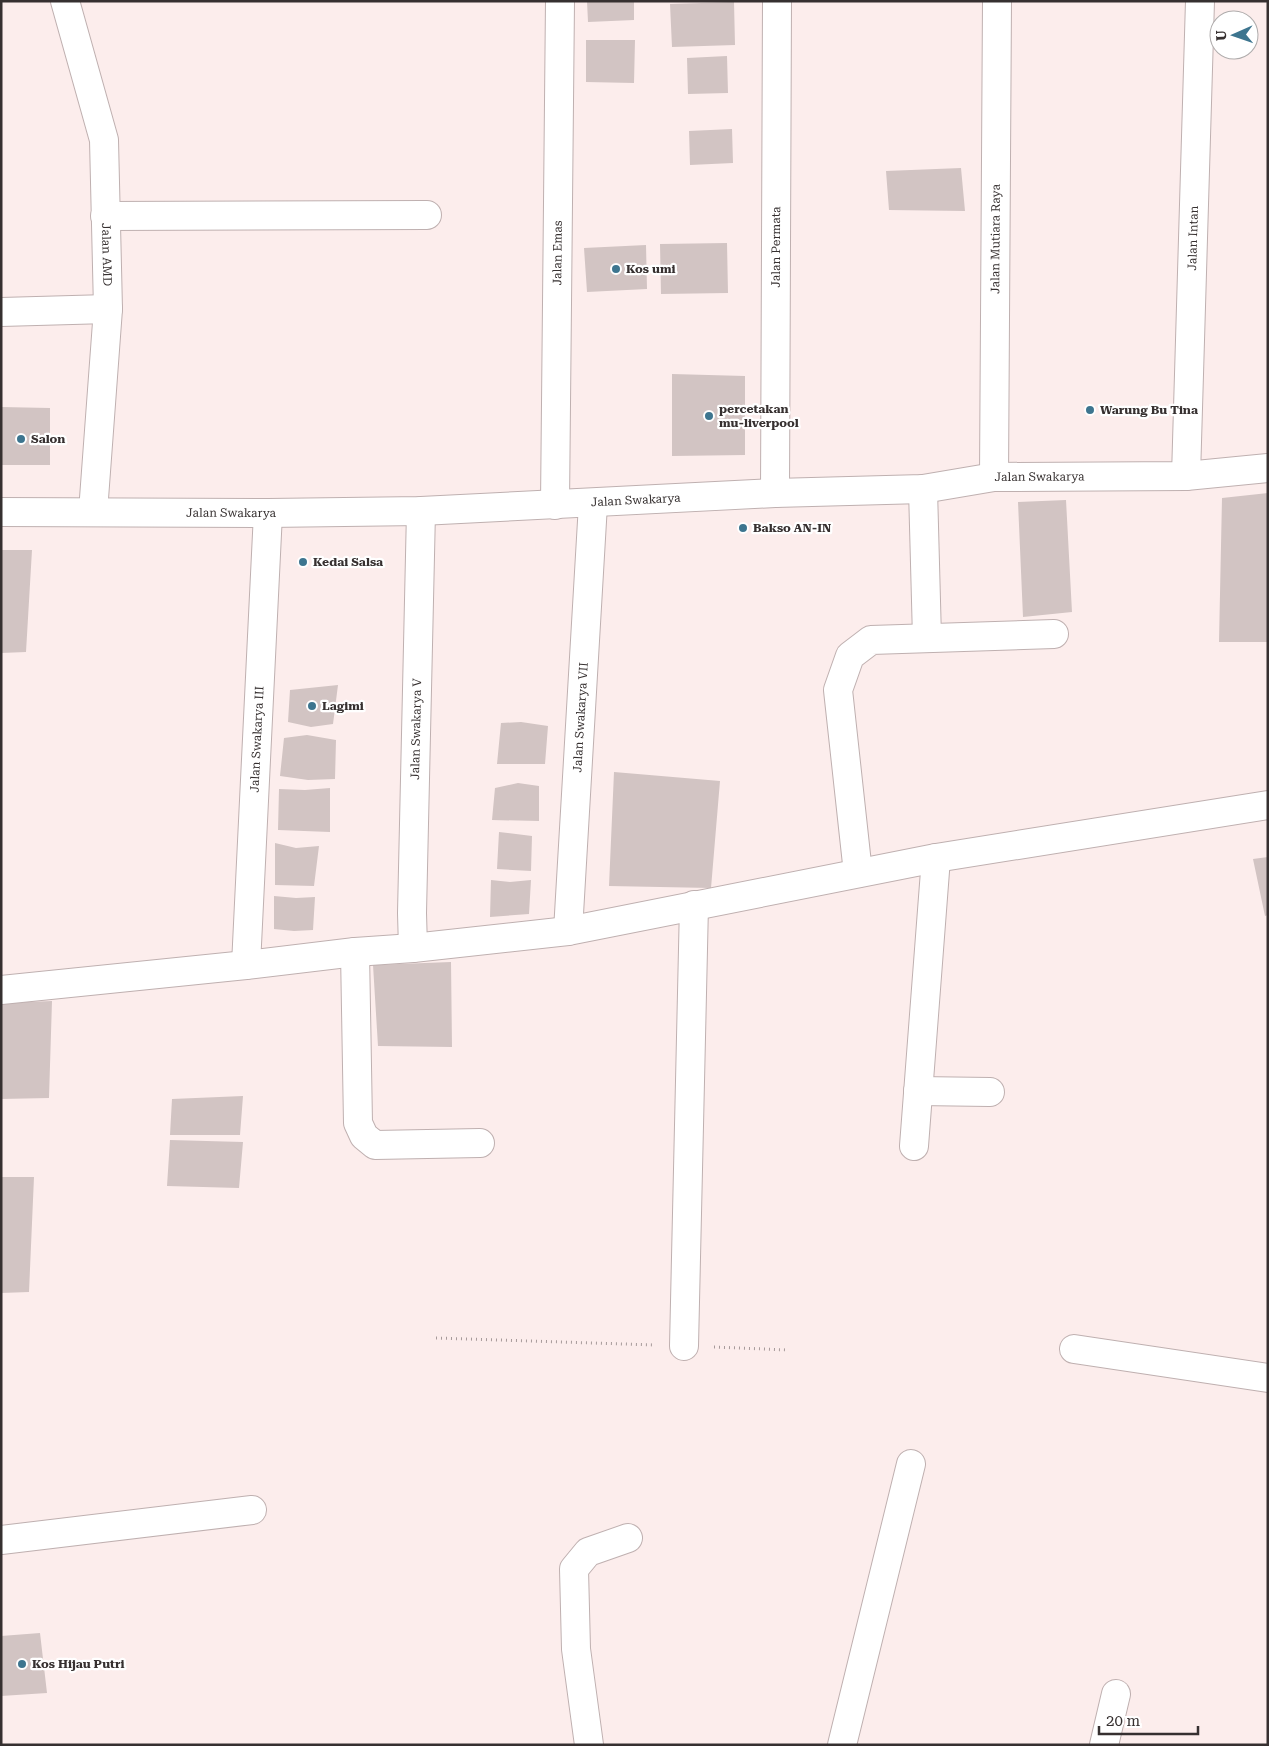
<svg xmlns="http://www.w3.org/2000/svg" width="1269" height="1746" viewBox="0 0 1269 1746" font-family="'Roboto Serif',serif">
<style>
.building{fill:#d2c4c3}
.lines{fill:none;stroke-linecap:round;stroke-linejoin:round}
.street-casing{stroke:#bfb0b0;stroke-width:30}
.path{stroke:#a69a9a;stroke-width:3;stroke-dasharray:1 4;stroke-linecap:butt}
.street{stroke:#fff;stroke-width:28}
.poi-dot{fill:#3d758f;stroke:#fff;stroke-width:2}
.labels{text-anchor:middle;dominant-baseline:central;stroke-width:4.5;stroke-linejoin:round;paint-order:stroke}
.street-label{font-size:12px;fill:#363030;stroke:#fff}
.poi-label{font-size:12px;font-weight:bold;fill:#363030;stroke:#fff;text-anchor:start}
</style>
<rect width="100%" height="100%" fill="#fcedec"/>
<!-- building -->
<path class="building" d="M587,1H634V20L588,22Z
M734,2L735,45L672,47L670,4Z
M586,40H635L634,83L586,82Z
M727,56L728,93L688,94L687,58Z
M732,129L733,163L690,165L689,131Z
M961,168L965,211L889,210L886,171Z
M727,243L728,293L661,294L660,244Z
M646,245L647,289L587,292L584,248Z
M672,374L745,376V455L672,456Z
M1,407L50,408V465H1Z
M1268,493V642H1219L1222,498Z
M1066,500L1072,612L1023,617L1018,502Z
M1,550H32L26,652L1,653Z
M338,685L333,724L311,727L288,722L290,690Z
M521,722L548,726L545,764H497L501,723Z
M307,735L336,740L335,779L308,780L280,776L284,738Z
M614,772L720,781L711,888L609,886Z
M518,783L539,786V821L492,820L495,788Z
M330,788V832L278,830L279,789L305,790Z
M499,832L532,836L531,871L497,869Z
M275,843L296,848L319,846L314,886L275,885Z
M1268,857V915L1265,916L1253,859Z
M491,880L510,882L531,880L529,914L490,917Z
M274,896L296,898L315,897L313,930L294,931L274,929Z
M451,962L452,1047L378,1046L373,965Z
M52,1001L49,1098L1,1099V1003Z
M243,1096L240,1135H170L172,1099Z
M170,1140L243,1142L239,1188L167,1186Z
M1,1177H34L29,1292L1,1293Z
M40,1633L47,1693L1,1696V1636Z"/>
<g class="lines">
<!-- street casing -->
<g class="street-casing">
<g id="street">
<path id="s1" d="M65,1L104,140L108,309L93,512"/>
<path d="M105,216L427,215"/>
<path d="M1,312L108,309"/>
<path id="s2" d="M1186,476L1200,1"/>
<path id="s3" d="M994,477L997,1"/>
<path d="M923,489L927,638"/>
<path id="s4" d="M775,493L777,1"/>
<path id="s5" d="M555,505L560,1"/>
<path id="s6" d="M1,512L268,513L421,511L775,493L923,489L994,477L1186,476L1268,468"/>
<path d="M858,873L838,690L850,656L871,640L1054,634"/>
<path id="s7" d="M568,931L593,504"/>
<path id="s8" d="M413,948L412,913L421,511"/>
<path d="M355,952L358,1123L364,1136L375,1145L480,1143"/>
<path id="s9" d="M246,965L268,513"/>
<path d="M1,990L246,965L355,952L413,948L568,931L936,858L1268,805"/>
<path d="M918,1091L990,1092"/>
<path d="M914,1146L936,858"/>
<path d="M684,1346L694,905"/>
<path d="M1074,1349L1268,1378"/>
<path d="M1,1540L252,1510"/>
<path d="M589,1745L576,1649L574,1569L588,1552L628,1538"/>
<path d="M842,1745L911,1464"/>
<path d="M1104,1745L1116,1694"/>
</g>
</g>
<!-- path -->
<path class="path" d="M436,1338L655,1345
M714,1347L788,1350"/>
<!-- street -->
<use href="#street" class="street"/>
</g>
<!-- markers -->
<g class="poi-dot">
<circle cx="616" cy="269" r="5"/>
<circle cx="1090" cy="410" r="5"/>
<circle cx="709" cy="416" r="5"/>
<circle cx="21" cy="439" r="5"/>
<circle cx="743" cy="528" r="5"/>
<circle cx="303" cy="562" r="5"/>
<circle cx="312" cy="706" r="5"/>
<circle cx="22" cy="1664" r="5"/>
</g>
<g class="labels">
<!-- street labels -->
<g class="street-label">
<text stroke="none"><textPath href="#s3" startOffset="238">Jalan Mutiara Raya</textPath></text>
<text stroke="none"><textPath href="#s2" startOffset="238">Jalan Intan</textPath></text>
<text stroke="none"><textPath href="#s4" startOffset="246">Jalan Permata</textPath></text>
<text stroke="none"><textPath href="#s5" startOffset="252">Jalan Emas</textPath></text>
<text stroke="none"><textPath href="#s1" startOffset="259">Jalan AMD</textPath></text>
<text stroke="none"><textPath href="#s6" startOffset="1040">Jalan Swakarya</textPath></text>
<text stroke="none"><textPath href="#s6" startOffset="635">Jalan Swakarya</textPath></text>
<text stroke="none"><textPath href="#s6" startOffset="230">Jalan Swakarya</textPath></text>
<text stroke="none"><textPath href="#s7" startOffset="214">Jalan Swakarya VII</textPath></text>
<text stroke="none"><textPath href="#s8" startOffset="219">Jalan Swakarya V</textPath></text>
<text stroke="none"><textPath href="#s9" startOffset="226">Jalan Swakarya III</textPath></text>
</g>
<!-- poi labels -->
<g class="poi-label">
<text x="626" y="269">Kos umi</text>
<text x="719" y="409">percetakan<tspan x="719" dy="14">mu-liverpool</tspan></text>
<text x="1100" y="410">Warung Bu Tina</text>
<text x="31" y="439">Salon</text>
<text x="753" y="528">Bakso AN-IN</text>
<text x="313" y="562">Kedai Salsa</text>
<text x="322" y="706">Lagimi</text>
<text x="32" y="1664">Kos Hijau Putri</text>
</g>
</g>
<!-- border -->
<rect width="1269" height="1746" fill="none" stroke="#363030" stroke-width="5"/>
<!-- north arrow -->
<g transform="translate(1234 35) rotate(268)"><circle r="24" fill="#ffffff" stroke="#afacac"/>
<path d="M0-4L9 19L0 12L-9 19Z" fill="#3d758f"/>
<text y="-8" font-size="14" font-weight="bold" text-anchor="middle" fill="#363030">U</text>
</g>
<!-- scale -->
<path d="M1099 1726v8h99v-8" fill="none" stroke="#363030" stroke-width="2.5"/>
<text x="1106" y="1726" font-size="15" fill="#363030" stroke="#ffffff" stroke-width="4" paint-order="stroke">20 m</text>
</svg>
